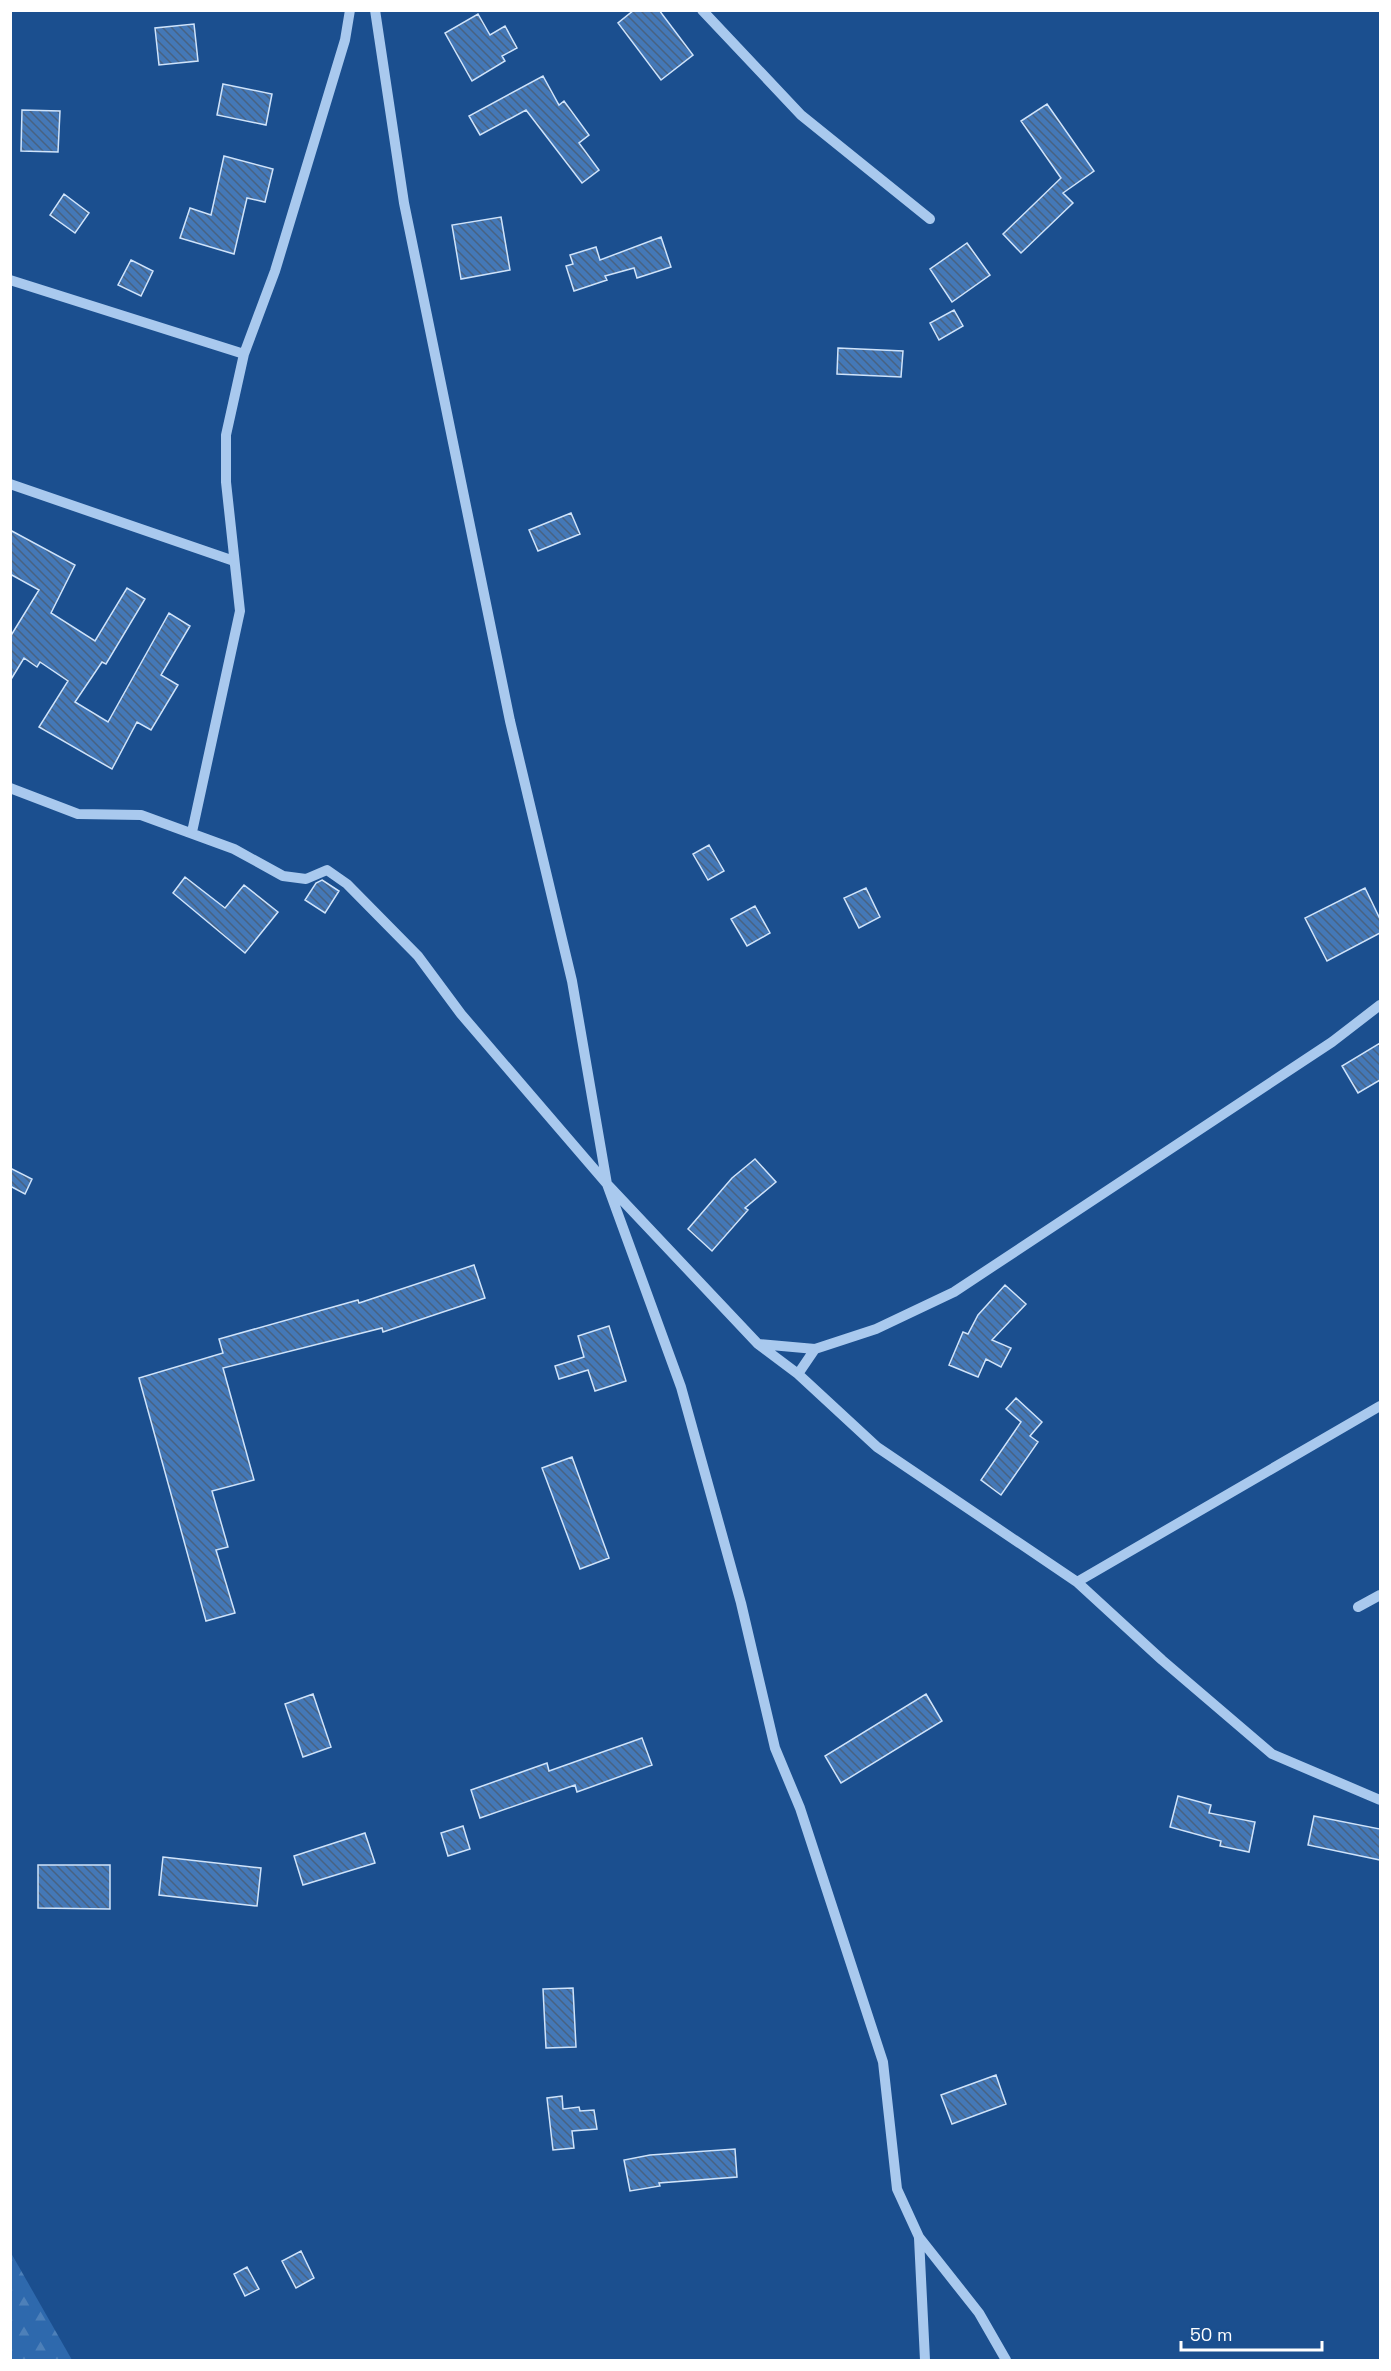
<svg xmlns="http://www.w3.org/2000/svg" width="1391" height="2371" viewBox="0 0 1391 2371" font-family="'Space Grotesk',sans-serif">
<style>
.forest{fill:url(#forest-firs)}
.building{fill:url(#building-back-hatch);stroke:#cfe3fa;stroke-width:1.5}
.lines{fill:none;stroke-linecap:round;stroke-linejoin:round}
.minor{stroke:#a9c9ee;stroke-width:10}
</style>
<defs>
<pattern id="forest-firs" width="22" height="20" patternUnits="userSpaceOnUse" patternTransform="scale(1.5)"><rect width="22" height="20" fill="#2e69ad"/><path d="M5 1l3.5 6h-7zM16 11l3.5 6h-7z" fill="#4d80b9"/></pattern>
<pattern id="building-back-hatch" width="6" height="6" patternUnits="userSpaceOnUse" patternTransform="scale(1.5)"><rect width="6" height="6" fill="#4478b7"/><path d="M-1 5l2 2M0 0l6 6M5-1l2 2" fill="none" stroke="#486282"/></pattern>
</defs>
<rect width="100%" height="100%" fill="#1b4f8f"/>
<!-- forest -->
<path class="forest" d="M10,2253H11L72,2360H11Z"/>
<!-- building -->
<path class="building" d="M634,10H659L693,55L661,80L618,23Z
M478,14L490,35L505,26L517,48L502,56L505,61L472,81L445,33Z
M194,24L198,61L159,65L155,28Z
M543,76L559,105L564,101L589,135L579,143L599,170L582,183L526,110L480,135L469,116Z
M223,84L272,94L266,125L217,115Z
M1047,104L1094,171L1063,193L1073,203L1021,253L1003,234L1061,178L1021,121Z
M22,110L60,111L58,152L21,151Z
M224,156L273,169L265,202L247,198L234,254L180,238L190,208L211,215Z
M64,194L89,213L75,233L50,215Z
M501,217L510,270L461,279L452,225Z
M661,237L671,267L637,278L634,268L605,276L607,280L574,291L566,266L573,264L570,255L596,247L600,260Z
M967,243L990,275L952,302L930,269Z
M131,260L153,271L141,296L118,285Z
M954,310L963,326L939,340L930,323Z
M838,348L903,351L901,377L837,374Z
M571,513L580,534L538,551L529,530Z
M10,530L75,565L51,613L95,641L127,588L145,599L106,664L102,662L75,702L108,722L169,613L190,626L161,675L178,685L151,730L137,722L112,769L39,727L68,681L40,662L37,667L24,658L10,681V637L39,590L10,574Z
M709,845L724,871L708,880L693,854Z
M185,877L225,908L244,885L278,912L245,953L173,893Z
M322,880L339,891L325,913L305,900L316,883Z
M866,888L880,917L859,928L844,898Z
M1365,888L1380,919V933L1327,961L1305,918Z
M755,906L770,933L747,946L731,919Z
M1380,1043V1080L1358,1093L1342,1066Z
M755,1159L776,1182L745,1208L748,1210L712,1251L688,1229L732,1178Z
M10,1168L32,1179L25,1194L10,1186Z
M474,1265L485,1298L383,1332L382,1328L223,1368L254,1480L212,1491L228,1547L216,1550L235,1613L206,1621L139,1378L223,1353L219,1339L358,1300L359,1303Z
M1005,1285L1026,1304L992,1340L1011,1348L1001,1367L986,1359L978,1377L949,1365L963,1332L968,1334L978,1315Z
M609,1326L626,1381L595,1391L588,1370L559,1379L555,1366L584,1357L578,1336Z
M1016,1398L1042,1422L1030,1436L1038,1442L1001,1495L981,1480L1021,1422L1006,1409Z
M572,1457L609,1558L580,1569L542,1468Z
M313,1694L331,1747L303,1757L285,1704Z
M926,1694L942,1721L841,1783L825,1756Z
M642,1738L652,1765L577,1792L575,1785L480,1818L471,1790L547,1763L549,1771Z
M1178,1796L1211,1805L1209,1813L1255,1822L1249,1852L1220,1846L1221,1841L1170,1827Z
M1314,1816L1380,1829V1860L1308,1845Z
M463,1826L470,1849L448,1856L441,1833Z
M365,1833L375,1863L303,1885L294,1856Z
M163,1857L261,1868L257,1906L159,1895Z
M38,1865H110V1909L38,1908Z
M573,1988L576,2047L546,2048L543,1989Z
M996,2075L1006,2104L952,2124L941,2095Z
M562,2096L563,2109L579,2107L580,2111L594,2110L597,2129L572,2131L574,2148L553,2150L547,2098Z
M735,2149L737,2177L659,2183L660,2186L630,2191L624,2160L650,2155Z
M301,2251L314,2278L296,2288L282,2261Z
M247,2267L259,2289L245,2296L234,2274Z"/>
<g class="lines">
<!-- minor -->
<path class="minor" d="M375,10L404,203L510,721L572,981L607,1184L681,1387L741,1603L775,1748L800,1808L883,2062L897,2189L919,2237L979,2313L1006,2360
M702,10L801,115L930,219
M10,280L244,354
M10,484L234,561
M10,788L78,814L141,815L234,849L283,876L306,879L327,870L347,884L418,956L461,1014L607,1184L758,1344L798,1374L877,1447L1077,1582L1162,1660L1272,1754L1380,1800
M192,832L240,611L226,482V435L244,354L275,271L345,40L350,10
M758,1344L815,1349L876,1329L954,1292L1332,1042L1380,1005
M798,1374L815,1349
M1077,1582L1380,1406
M1358,1607L1380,1595
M919,2238L925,2360"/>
</g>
<!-- border -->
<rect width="1391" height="2371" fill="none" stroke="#ffffff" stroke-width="24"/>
<!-- scale -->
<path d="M1181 2341v9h141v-9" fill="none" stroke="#ffffff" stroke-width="3"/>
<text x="1190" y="2341" font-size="18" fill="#ffffff" stroke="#1b4f8f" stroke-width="4.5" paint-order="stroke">50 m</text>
</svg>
